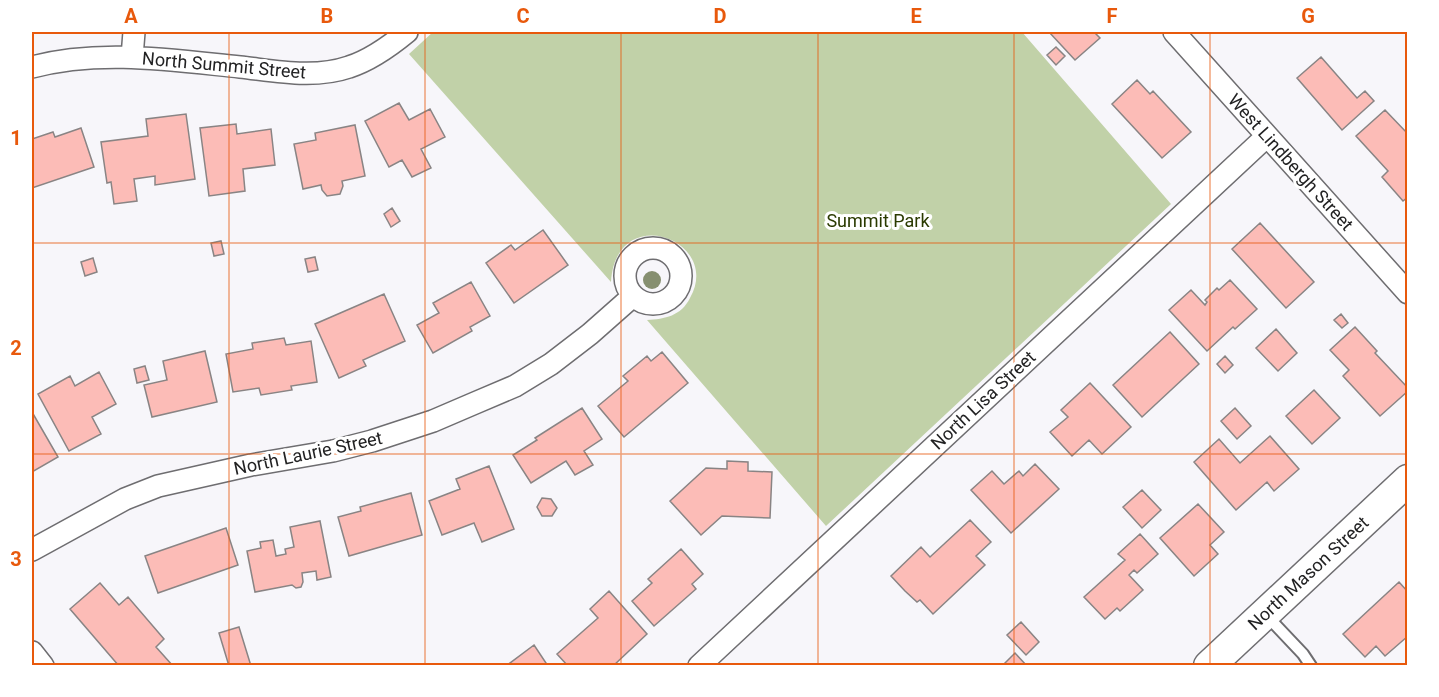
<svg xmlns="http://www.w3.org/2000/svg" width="1439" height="697" viewBox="0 0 1439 697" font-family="Roboto,sans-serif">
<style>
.green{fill:#c1d1a8}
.building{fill:#fcbcb7;stroke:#898484;stroke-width:1.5}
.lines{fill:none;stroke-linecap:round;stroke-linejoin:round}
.lane-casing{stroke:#6e6d70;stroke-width:14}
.street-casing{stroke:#6e6d70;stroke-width:24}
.secondary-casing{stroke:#6e6d70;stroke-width:33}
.lane{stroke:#fff;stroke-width:10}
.street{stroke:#fff;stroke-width:21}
.secondary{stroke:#fff;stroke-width:30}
.tree{fill:#868f70}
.grid{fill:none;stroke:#e8590c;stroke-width:1.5;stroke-opacity:0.55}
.labels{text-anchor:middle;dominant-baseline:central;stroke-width:6;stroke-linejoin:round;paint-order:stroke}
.street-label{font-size:18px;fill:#222223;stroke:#fff}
.park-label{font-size:18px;fill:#2a3a00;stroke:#fff}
.neatline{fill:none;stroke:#e8590c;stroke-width:2}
.grid-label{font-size:20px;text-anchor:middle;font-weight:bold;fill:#e8590c}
</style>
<rect width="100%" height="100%" fill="#f7f6fa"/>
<!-- green -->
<path class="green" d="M433,32H1022L1171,204L826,526L647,320C665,319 681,316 690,298C723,240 616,200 611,282L409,54Z"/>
<!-- building -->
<path class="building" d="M1049,32H1094L1100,38L1075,60Z
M1056,47L1065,56L1056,65L1047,55Z
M1321,57L1357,98L1365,91L1374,101L1342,130L1297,78Z
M1137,80L1150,94L1153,91L1191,132L1162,158L1112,104Z
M399,103L409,120L430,109L445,137L421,149L431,168L412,177L402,160L389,167L365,121Z
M1385,110L1408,134V197L1403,201L1382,177L1388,171L1356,136Z
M186,114L195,179L155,185V176L134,179L137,201L114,204L111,182L107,183L101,142L148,136L146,119Z
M236,124L237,134L271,129L275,165L243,169L245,191L209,196L200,128Z
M355,125L365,176L342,181L343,186L340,194L327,196L322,190L321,185L303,189L294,144L316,140L315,133Z
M81,128L94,167L32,188V139L53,132L55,137Z
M392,208L400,221L391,227L384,214Z
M1260,223L1314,282L1286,308L1232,249Z
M543,230L568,265L514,303L486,263L511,245L515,250Z
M221,241L224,254L214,256L211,243Z
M315,257L318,270L308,272L305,259Z
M93,258L97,272L85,276L81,262Z
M1230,280L1257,309L1235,329L1233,327L1207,351L1169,310L1191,290L1205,305L1207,302L1205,300L1217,288L1219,290Z
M471,282L490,316L470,327L472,331L433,353L417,325L439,313L433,303Z
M384,294L405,341L363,360L366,366L339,378L315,324Z
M1341,314L1348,323L1342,328L1334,320Z
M1355,327L1377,351L1375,353L1408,388V391L1380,416L1343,376L1349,370L1330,350Z
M1276,329L1297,353L1278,371L1256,348Z
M1170,332L1199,364L1142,417L1113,385Z
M284,338L286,345L311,341L317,382L291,386L292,390L261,395L259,388L233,392L226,354L253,349L252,343Z
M205,351L217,402L152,417L144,385L167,380L163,361Z
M662,352L688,383L624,437L598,406L628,381L623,376L647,356L651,361Z
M1225,356L1233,365L1225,373L1217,364Z
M145,366L149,380L137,383L134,369Z
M99,372L116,404L92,417L101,434L69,451L38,394L70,376L75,386Z
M1090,383L1131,427L1102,454L1089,440L1072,456L1050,432L1068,417L1061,410Z
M1314,390L1340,418L1312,444L1286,416Z
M582,408L602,439L584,451L593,465L575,475L566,461L531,483L513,455L537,440L535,438Z
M1235,408L1251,426L1237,439L1221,421Z
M32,412L58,457L32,472Z
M1270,436L1299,469L1274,491L1267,482L1236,510L1194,462L1219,439L1240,463Z
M727,461L748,462V471L772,472L770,518L722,516L701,535L670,501L706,468L727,469Z
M1035,464L1059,489L1011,533L971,490L992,471L1004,484L1019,471L1023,476Z
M489,466L514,529L482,542L474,523L442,535L429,501L460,489L456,479Z
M1142,490L1161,510L1142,528L1123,507Z
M411,493L422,535L349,556L338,517L361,511L360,507Z
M542,498L551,499L557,508L552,516H542L537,507Z
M1198,504L1224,532L1210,545L1218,554L1194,576L1160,538Z
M970,520L991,542L976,556L985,565L933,614L920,600L917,602L905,591L891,576L921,547L930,557Z
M320,521L331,577L317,580L316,571L302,573L303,582L301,587L296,588L292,585L255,592L247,551L261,548L260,542L273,540L276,556L286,554L285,549L294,547L290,527Z
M226,528L238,565L158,593L145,556Z
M1140,534L1158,554L1137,573L1134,570L1129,575L1143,590L1120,611L1117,608L1105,619L1084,597L1125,560L1118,554Z
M681,549L703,574L692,584L696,589L654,626L632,601L652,583L648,579Z
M1399,582L1408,592V636L1385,656L1376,646L1365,657L1343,634Z
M100,583L119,605L128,597L164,639L156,647L173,666H119L70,609Z
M609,591L647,634L613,666H568L557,654L598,618L590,609Z
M1021,622L1039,642L1026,655L1007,635Z
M239,627L251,666H229L219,633Z
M534,645L548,666H506Z
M1015,653L1027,666H1002Z"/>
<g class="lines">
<!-- lane casing -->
<g class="lane-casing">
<path id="lane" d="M1267,616L1303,654L1311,666"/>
</g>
<!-- street casing -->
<g class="street-casing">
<path id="street" d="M1174,32L1408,293
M132,57L134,32
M32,67C100,49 171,60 240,67C276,71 314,79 349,67C371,60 390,46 407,32
M625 276a28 28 0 1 1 56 0a28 28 0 1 1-56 0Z
M32,550L125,499L158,486L251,465L333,451L372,441L433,421L475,403L515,386L551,364L590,334L633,296
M32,652L43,666
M699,666L1267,136"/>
</g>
<!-- secondary casing -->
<g class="secondary-casing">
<path id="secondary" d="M1209,666L1408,480"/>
</g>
<!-- lane -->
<use href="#lane" class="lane"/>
<!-- street -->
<use href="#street" class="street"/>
<!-- secondary -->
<use href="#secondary" class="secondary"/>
</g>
<!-- trees -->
<circle class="tree" cx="652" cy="280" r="9"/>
<!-- grid -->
<path class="grid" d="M229,32V666M425,32V666M621,32V666M818,32V666M1014,32V666M1210,32V666M32,243H1408M32,454H1408"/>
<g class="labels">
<!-- street labels -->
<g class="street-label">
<text transform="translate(224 65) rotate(5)">North Summit Street</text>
<text transform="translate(1291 162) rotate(48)">West Lindbergh Street</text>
<text transform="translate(983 400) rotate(-43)">North Lisa Street</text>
<text transform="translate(308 453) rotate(-12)">North Laurie Street</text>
<text transform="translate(1308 573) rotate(-43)">North Mason Street</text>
</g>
<!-- park labels -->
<g class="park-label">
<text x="878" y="220">Summit Park</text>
</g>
</g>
<!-- border -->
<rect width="1439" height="697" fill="none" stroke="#ffffff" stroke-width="66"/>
<rect x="33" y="33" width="1373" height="631" class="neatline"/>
<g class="grid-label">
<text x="131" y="23">A</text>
<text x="327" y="23">B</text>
<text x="523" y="23">C</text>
<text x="720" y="23">D</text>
<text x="916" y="23">E</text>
<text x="1112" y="23">F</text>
<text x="1308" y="23">G</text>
<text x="16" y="145">1</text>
<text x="16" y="355">2</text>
<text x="16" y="566">3</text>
</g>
</svg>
